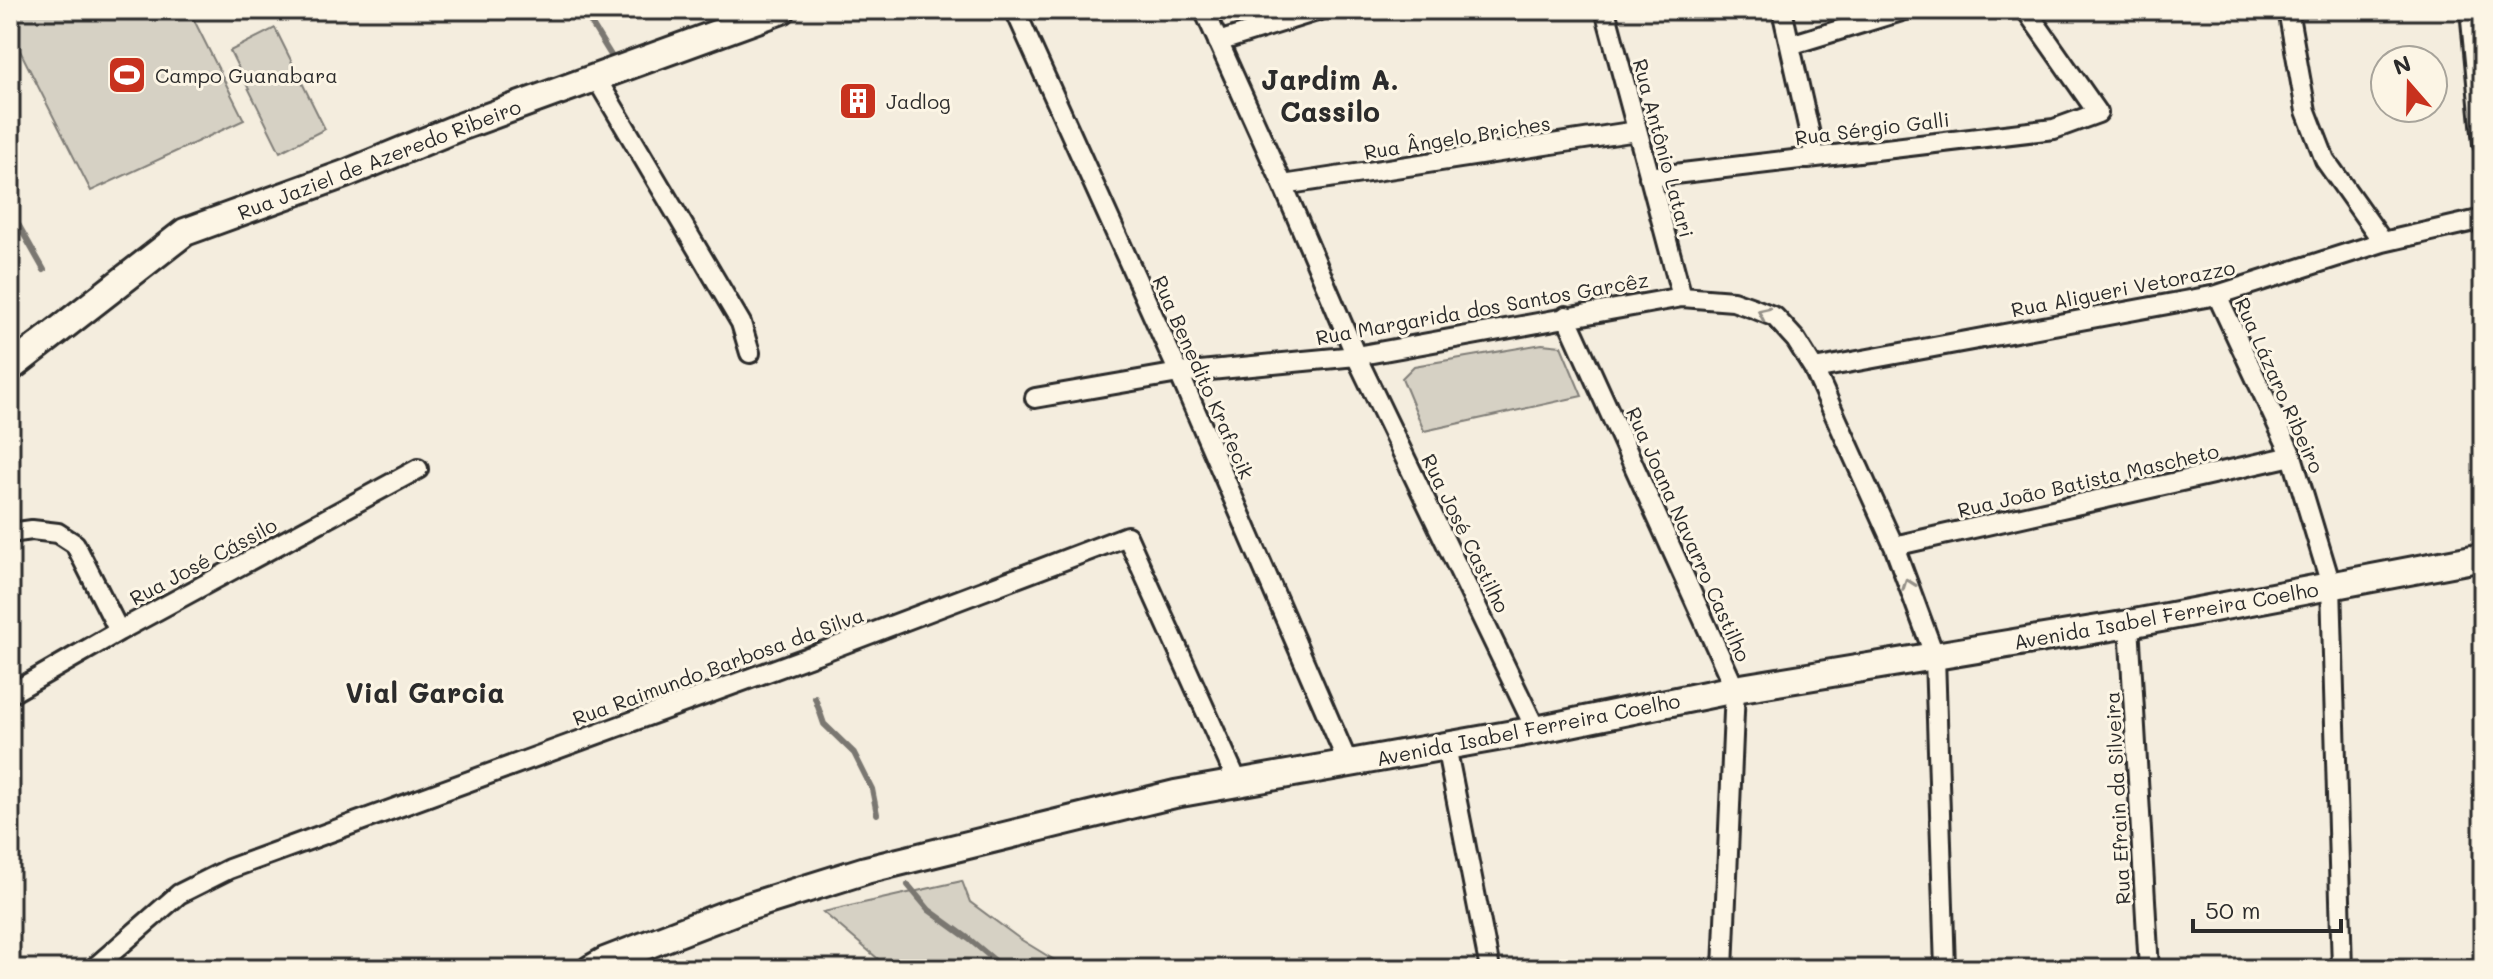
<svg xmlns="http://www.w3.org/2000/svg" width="2493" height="979" viewBox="0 0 2493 979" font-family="Mali,sans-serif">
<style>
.green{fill:#d6d1c4;stroke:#807e78;stroke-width:2}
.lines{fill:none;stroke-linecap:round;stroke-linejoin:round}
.stream{stroke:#7a7771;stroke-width:6}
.street-casing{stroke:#2b2b2b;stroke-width:24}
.secondary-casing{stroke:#2b2b2b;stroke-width:32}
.street{stroke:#fcf5e5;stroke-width:18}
.secondary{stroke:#fcf5e5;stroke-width:26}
.oneway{stroke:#949088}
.labels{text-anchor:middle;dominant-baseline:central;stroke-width:6;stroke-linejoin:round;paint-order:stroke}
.poi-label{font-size:20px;fill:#2b2b2b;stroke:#fcf5e5;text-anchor:start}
.street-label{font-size:20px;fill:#2b2b2b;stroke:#fcf5e5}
.district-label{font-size:28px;font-weight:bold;fill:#2b2b2b;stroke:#fcf5e5}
</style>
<rect width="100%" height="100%" fill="#f4edde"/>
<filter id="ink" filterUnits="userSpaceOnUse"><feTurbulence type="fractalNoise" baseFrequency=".0125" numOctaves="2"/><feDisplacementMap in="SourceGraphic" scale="16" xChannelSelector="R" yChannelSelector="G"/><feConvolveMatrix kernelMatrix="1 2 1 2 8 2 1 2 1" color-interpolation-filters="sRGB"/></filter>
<g filter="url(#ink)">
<!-- green -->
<path class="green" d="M10,10H189L244,120L91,191L10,31Z
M275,28L325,129L280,152L230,51Z
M1542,344L1561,346L1582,396L1424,431L1402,378L1414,366Z
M962,881L970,902L1020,939L1069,969H890L823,912Z"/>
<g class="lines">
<!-- stream -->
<path class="stream" d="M583,10L612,57
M10,210L44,270
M815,698L824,724L854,753L872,789L877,814
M908,885L929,910L969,939L1005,969"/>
<!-- street casing -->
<g class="street-casing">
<path id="street" d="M1015,10L1179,373L1348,763
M1204,10L1283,185L1356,356L1536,730
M1605,10L1682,297
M1782,10L1815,157
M2288,10L2306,111L2325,160L2383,242
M2470,10L2483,144
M1218,42L1320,10
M1790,45L1905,10
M596,78L741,323L750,353
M1649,177L2054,129L2098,113L2026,10
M1283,185L1637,131
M2217,295L2292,456L2331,585L2342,969
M1566,316L1735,689L1723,969
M1814,369L2217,295L2383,242L2483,219
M1035,398L1179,373L1356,356L1682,297L1733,301L1753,308L1775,317L1796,340L1814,369L1894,546L1935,657L1945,969
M10,533L32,530L58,533L75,544L119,631
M1894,546L2292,456
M2129,624L2149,969
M10,694L119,631L418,469
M1446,746L1490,969
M93,969L179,894L229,869L822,652L1127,536L1238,783"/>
</g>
<!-- secondary casing -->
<g class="secondary-casing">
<path id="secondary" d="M10,368L185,232L345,174L457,128L782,10
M591,969L605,961L735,911L866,870L1175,794L1536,730L1735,689L2129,624L2483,557"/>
</g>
<!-- street -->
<use href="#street" class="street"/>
<!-- secondary -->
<use href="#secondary" class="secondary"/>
</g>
<!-- one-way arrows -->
<defs><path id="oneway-chevron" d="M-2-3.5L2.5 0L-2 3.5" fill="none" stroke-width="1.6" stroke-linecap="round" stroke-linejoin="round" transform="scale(2)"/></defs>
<g class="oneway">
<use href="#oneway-chevron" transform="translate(1763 313) rotate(-155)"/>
<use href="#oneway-chevron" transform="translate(1908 584) rotate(-110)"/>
</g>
</g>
<!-- icons -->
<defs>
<g id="stadium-square" transform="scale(2)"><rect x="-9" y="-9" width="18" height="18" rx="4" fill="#c8321e" stroke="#fcf5e5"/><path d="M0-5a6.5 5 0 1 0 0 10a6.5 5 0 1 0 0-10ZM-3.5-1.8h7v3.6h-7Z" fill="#fff"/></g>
<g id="building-square" transform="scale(2)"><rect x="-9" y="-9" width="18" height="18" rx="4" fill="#c8321e" stroke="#fcf5e5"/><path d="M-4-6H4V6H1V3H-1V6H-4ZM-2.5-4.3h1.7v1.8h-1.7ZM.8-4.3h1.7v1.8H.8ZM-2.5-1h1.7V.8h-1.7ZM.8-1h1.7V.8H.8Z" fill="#fff"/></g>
</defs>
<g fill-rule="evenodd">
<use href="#stadium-square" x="127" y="75"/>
<use href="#building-square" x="858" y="101"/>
</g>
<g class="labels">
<!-- poi labels -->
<g class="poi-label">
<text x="155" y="75">Campo Guanabara</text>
<text x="886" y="101">Jadlog</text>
</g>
<!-- street labels -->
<g class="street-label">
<text transform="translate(1872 128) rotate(-7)">Rua Sérgio Galli</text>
<text transform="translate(1457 137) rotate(-9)">Rua Ângelo Briches</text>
<text transform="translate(1664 148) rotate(75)">Rua Antônio Latari</text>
<text transform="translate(379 159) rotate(-21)">Rua Jaziel de Azeredo Ribeiro</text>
<text transform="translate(2123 288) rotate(-11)">Rua Aligueri Vetorazzo</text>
<text transform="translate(1482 308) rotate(-10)">Rua Margarida dos Santos Garcêz</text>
<text transform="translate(1204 377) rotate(66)">Rua Benedito Krafecik</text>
<text transform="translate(2280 385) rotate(66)">Rua Lázaro Ribeiro</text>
<text transform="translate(2088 480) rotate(-13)">Rua João Batista Mascheto</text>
<text transform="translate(1466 533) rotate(64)">Rua José Castilho</text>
<text transform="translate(1689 534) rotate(66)">Rua Joana Navarro Castilho</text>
<text transform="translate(203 561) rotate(-28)">Rua José Cássilo</text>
<text transform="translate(2166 615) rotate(-10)">Avenida Isabel Ferreira Coelho</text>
<text transform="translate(718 666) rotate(-20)">Rua Raimundo Barbosa da Silva</text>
<text transform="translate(1528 729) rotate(-11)">Avenida Isabel Ferreira Coelho</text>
<text transform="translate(2117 798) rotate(-93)">Rua Efrain da Silveira</text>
</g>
<!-- district labels -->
<g class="district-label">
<text x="1330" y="79">Jardim A.<tspan x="1330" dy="32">Cassilo</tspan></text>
<text x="425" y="692">Vial Garcia</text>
</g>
</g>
<!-- margin -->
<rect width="2493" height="979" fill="none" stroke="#fcf5e5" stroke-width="40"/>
<rect x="20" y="20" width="2453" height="939" fill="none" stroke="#2b2b2b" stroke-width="3" filter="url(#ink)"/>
<!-- north arrow -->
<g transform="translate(2409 84) rotate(340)"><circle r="38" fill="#fcf5e5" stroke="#a8a49b" stroke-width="2"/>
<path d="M0-6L14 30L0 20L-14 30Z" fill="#c8321e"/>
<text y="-12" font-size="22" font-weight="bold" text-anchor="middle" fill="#2b2b2b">N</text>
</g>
<!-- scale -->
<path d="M2193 919v12h148v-12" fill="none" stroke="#2b2b2b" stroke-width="4"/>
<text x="2205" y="919" font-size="24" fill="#2b2b2b" stroke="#fcf5e5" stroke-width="6" paint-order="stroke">50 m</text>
</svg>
